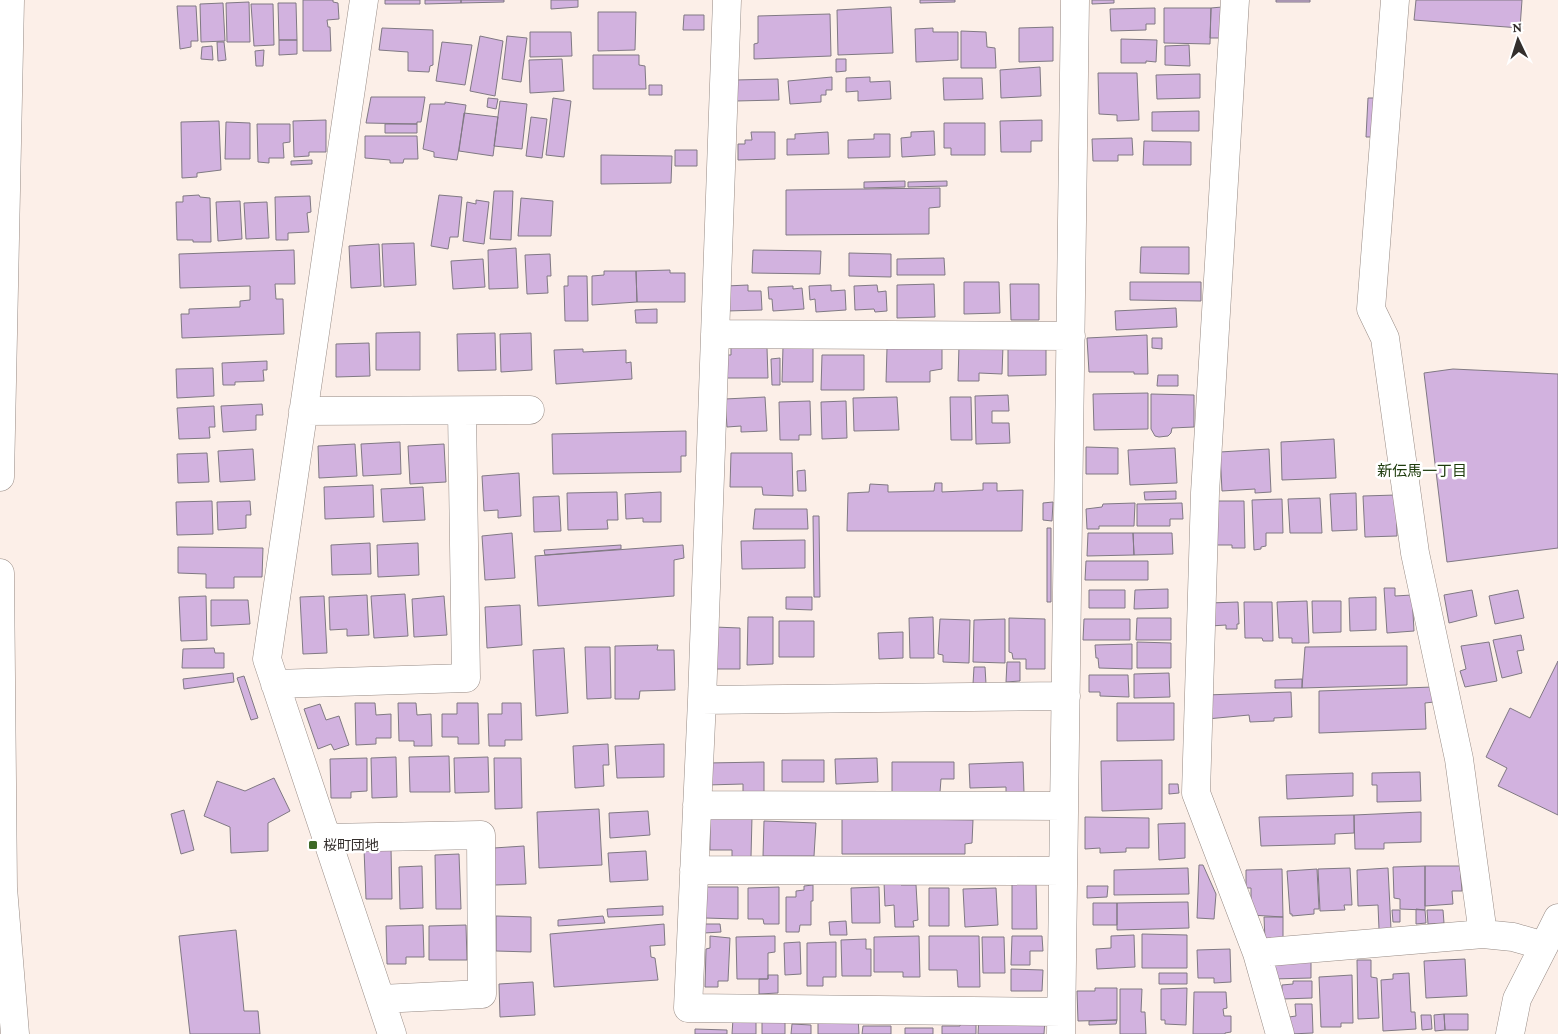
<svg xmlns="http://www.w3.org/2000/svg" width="1558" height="1034" viewBox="0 0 1558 1034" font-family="'Crimson Pro','Noto Sans JP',serif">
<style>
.building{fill:#d2b2df;stroke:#807983}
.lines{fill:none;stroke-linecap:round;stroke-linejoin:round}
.minor-casing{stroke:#978b85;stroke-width:29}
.minor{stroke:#fff;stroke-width:28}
.poi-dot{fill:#3d6926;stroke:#fff;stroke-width:2}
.labels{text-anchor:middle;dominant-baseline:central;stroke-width:5;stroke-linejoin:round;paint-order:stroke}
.poi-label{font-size:14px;fill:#332e2c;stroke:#fff;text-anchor:start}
.neighbourhood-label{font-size:15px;fill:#1d3b0c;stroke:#fff}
</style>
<rect width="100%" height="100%" fill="#fcefe8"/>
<!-- building -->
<path class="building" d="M303,0H333V2L338,3L339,19L327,20L328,27H330L331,51H303Z
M385,0H420V4H385Z
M425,0H461V3L425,4Z
M461,0H504V2L461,3Z
M551,0H578V7L551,9Z
M920,0H955V2L920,3Z
M1092,0H1114V3L1092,4Z
M1276,0H1310V2H1276Z
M1416,0H1522L1520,28L1414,20Z
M249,2L250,42H227L226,3Z
M223,3L225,41L201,42L200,4Z
M278,3H296L297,40H279Z
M251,4H273L274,45L254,46Z
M177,6H196L198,41H191V47L180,49Z
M891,7L893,53L838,55L837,10Z
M1222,7L1221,38H1210L1211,8Z
M1155,8V24H1146V30L1111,31L1110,9Z
M1164,8H1211L1210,44L1164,43Z
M598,12H636L635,50L598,51Z
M830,14L831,56L754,59V44L758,43V16Z
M684,15H704V30H683Z
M1053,27V61L1019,62V28Z
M382,28L433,30V65L430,66L429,72L408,71V52L379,50Z
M933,28V32H958V60L916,62L915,29Z
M961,31L986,32L987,47L995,48L996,68H961Z
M530,32H571L572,56L530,57Z
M480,36L503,41L495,96L470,91Z
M507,36L527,38L521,82L502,79Z
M1121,39L1157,40L1156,62L1146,61V63H1121Z
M279,40H297V54L279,55Z
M217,42H224L226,60L218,61Z
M442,42L472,45L465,85L436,81Z
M1189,45L1190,66L1165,65V46Z
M212,46L213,60L201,59L202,47Z
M264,50L263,66H256L255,51Z
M593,55H639V65L645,66L646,89H593Z
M562,59L564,91L530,93L529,60Z
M836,59H846V71L836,72Z
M1040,67L1041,96L1001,98L1000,70Z
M1098,73H1137L1139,120L1117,121V115L1099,114Z
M1200,74V98L1157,99L1156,75Z
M832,77V90H826V95H821V102L790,104L788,81Z
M870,77V82L890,81L891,99L858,101V91L846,92V78Z
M943,78H982L983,99L944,100Z
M778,79L779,100L736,101L735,80Z
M649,85H662V95H649Z
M371,97H425L421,122H417V124L366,123Z
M488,98L498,99L496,109L487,107Z
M553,98L571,101L564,157L546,155Z
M1368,98H1374L1371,137H1366Z
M500,101L527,104L522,149L494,146Z
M445,102L466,105L457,160L434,157V152L423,149L430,104H445Z
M1199,111V131H1152V112Z
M464,113L498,117L493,156L459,151Z
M531,117L547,119L542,158L526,156Z
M326,120V152H309V156L294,157L293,121Z
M1042,120V141H1031V152H1001L1000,121Z
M219,121L221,170L197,173V177L182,178L181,122Z
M226,122L250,123V159H225Z
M944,123H985V155H951V148H944Z
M257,124H290V142L283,143L284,158H269V163L258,162Z
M385,124H417V133H385Z
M934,131L935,155L902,157L901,138L911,137V132Z
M751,132H775V159L738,160V144H745V140H752Z
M828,132L829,154L787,155V139H795V134Z
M874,134H890V157L848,158V140L874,139Z
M365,136H417L418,159H404L403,163H390V160L365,158Z
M1132,138L1133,155H1118V161H1093L1092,139Z
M1144,141L1191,142V165H1143Z
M675,150H697V166H675Z
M601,155L672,156L671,183L601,184Z
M312,160V164L291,165V161Z
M905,181V187L864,188V182Z
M947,181V186L908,187V182Z
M940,188V207L929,208V234L786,235V190Z
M494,191H513L511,240L490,239Z
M199,195L200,197L210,198L211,242H193V240H177L176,202H183V196Z
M439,195L462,197L458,237H450L448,249L431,246Z
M310,196L311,212L307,213L309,232L288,233V240H276L275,197Z
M521,198L553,201L551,236H518Z
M476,200L489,202L484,244L463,241L467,202L476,204Z
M240,201L242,239L218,241L216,202Z
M267,202L269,238L246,239L244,203Z
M414,243L416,285L384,287L382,244Z
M379,244L381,286L351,288L349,246Z
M1141,247H1189V274L1140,273Z
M516,248L518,288L489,289L488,250Z
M294,250L295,284H275L276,299H283L284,334L182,338L181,314H189V309L240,307V301L250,300V286L180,288L179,254Z
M753,250L821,251L820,274L752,273Z
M849,253L891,254V277L849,276Z
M550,254L551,276H547L548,293L527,294L525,255Z
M944,258L945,275H897V259Z
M483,259L485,287L453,289L451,261Z
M670,270V273H685V302H637L636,271Z
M604,271H636L637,302L592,305V276L604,275Z
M568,276H587L588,321H565L564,286H568Z
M964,282H999L1000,313L964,314Z
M1130,282H1201V301L1130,300Z
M934,284L935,317L897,318V285Z
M1010,284H1039V320H1011Z
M748,285V291H761L762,310L727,311L726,286Z
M831,285V291L845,290L846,310L816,312L815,299L810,300L809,286Z
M877,285L878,292L886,291L887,311L875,312L874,309L855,310L854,286Z
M793,286V289L802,288L804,309L773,311L772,299H769L768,287Z
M1176,308L1177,327L1116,330L1115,311Z
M657,309V323H636L635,310Z
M420,332V370H376V333Z
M495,333L496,370L458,371L457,334Z
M531,333L532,370L501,372L500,334Z
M1147,335L1148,374H1134V372H1089L1087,338Z
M1152,338H1162V349L1152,348Z
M369,343L370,376L336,377V344Z
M1008,343L1046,344V375L1008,376Z
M959,345L1003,346L1002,374L979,373V381H958Z
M731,347L767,348L768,378H724V355H731Z
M783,347H813V382H782Z
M887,348H942V369L930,371V382H886Z
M583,349V352L626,350V363L631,362L632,379L556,384L554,350Z
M822,355H864V390H821Z
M780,358V385H772L771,359Z
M267,361V370H263L264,381L235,382V385H223L222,363Z
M213,368L214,396L177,398L176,369Z
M1453,369L1558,374V548L1447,562L1424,373Z
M1158,375H1178V386H1157Z
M1148,393V429L1094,430L1093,394Z
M1151,394L1194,395V427L1172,428L1171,433L1168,436L1159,437L1155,436L1151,429Z
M1008,395L1009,411H992V423H1009L1010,443L976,444L975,396Z
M765,397L767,431L741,432V426L727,427L725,399Z
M897,397L899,430L854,431L853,398Z
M950,397H971L972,440H951Z
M810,401L811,435H799V440H780L779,402Z
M846,401L847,438L822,439L821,402Z
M262,404L263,415H256V430L223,432L221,406Z
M214,406L215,427H209L210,438L179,439L177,408Z
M686,431V456H681V472L553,474L552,434Z
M1334,439L1336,478L1282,480L1281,442Z
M400,442L401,474L363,476L361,444Z
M355,444L357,476L319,478L318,446Z
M444,444L446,482L410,484L408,446Z
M1086,447L1118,448V474H1086Z
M1175,448L1177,483L1130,485L1128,450Z
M253,449L255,480L220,482L218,451Z
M1269,449L1271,492L1255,493V489L1222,491L1220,452Z
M207,453L209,482L178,483L177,454Z
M731,453H792L793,496L763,495L762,487H730Z
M805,470L806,491H798L797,471Z
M519,473L521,516L498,518V510L484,511L482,476Z
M935,483H942V492L983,490V483H997V491L1023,490L1022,531H847L848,493L869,492L870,484L888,485V492L934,491Z
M373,485L374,517L325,519L324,487Z
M423,487L425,520L383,522L381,489Z
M1176,491V499L1145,500L1144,492Z
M617,492L618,520H607L608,529L568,530L567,493Z
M661,492V522H643V518L626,519L625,494Z
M1356,493L1357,530L1332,531L1330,494Z
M1396,495L1397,536L1365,537L1363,496Z
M559,496L561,531L534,532L533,497Z
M1320,498L1322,533H1290L1288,499Z
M1282,499L1283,533H1266V546L1261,547V549L1254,550L1252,500Z
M212,501L213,534L177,535L176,502Z
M250,501L251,515H246V528L218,530L217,502Z
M1216,501H1244L1245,548H1232V545H1217Z
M1053,502L1052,521L1043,520V503Z
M1135,503L1134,526H1099V529H1087L1086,509L1102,507L1103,504Z
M1182,503L1183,519H1170V526H1137V504Z
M755,509H807L808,529H753Z
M813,516H819L820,597H814Z
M1047,528H1051V602H1047Z
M512,533L515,578L485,580L482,536Z
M1088,533H1133L1134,555L1087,556Z
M1133,533H1172L1173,554L1134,555Z
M805,540V568L742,569L741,541Z
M370,543L371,574L332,575L331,545Z
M418,543L419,575L378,577L377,545Z
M621,545V549L545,555L544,550Z
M683,545L684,558L674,560V596L538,606L535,556Z
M178,547L263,548L262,577H234V588H206V574L178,573Z
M1086,561H1148V580H1085Z
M1384,588H1395V596L1412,595L1414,631L1387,633Z
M1168,589V608L1134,609L1135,590Z
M1089,590H1125V608H1089Z
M1472,590L1477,616L1449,623L1444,595Z
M1518,590L1524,618L1495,624L1489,596Z
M405,594L408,636L374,638L371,596Z
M367,595L369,635L347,636V629L330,630L329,597Z
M206,596L207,640L181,641L179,597Z
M324,596L327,653L303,654L300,597Z
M444,596L447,635L414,637L412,599Z
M786,597H812V610L786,609Z
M1376,597V630L1350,631L1349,598Z
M211,600H248L250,624L211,626Z
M1307,601L1309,643H1292V638H1279L1277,602Z
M1312,601H1341V632L1313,633Z
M1238,602L1239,624H1237V629H1226V625L1210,626L1209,603Z
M1244,602H1272L1273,641H1263L1262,638H1245Z
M520,605L522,645L487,648L485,607Z
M748,617H773V664L747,665Z
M933,617L934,658H910L909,618Z
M1009,618L1045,619V669H1026V659H1013L1012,653L1009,652Z
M1137,618H1171V640H1136Z
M940,619L970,620L969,663L943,662V655L938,654Z
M1005,619V663L973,662L974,620Z
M1084,619H1130V640H1083Z
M779,621H814V657H779Z
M714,627L740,628V669H713Z
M903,632V658L879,659L878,633Z
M1521,635L1524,650L1517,651L1522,673L1502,678L1493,640Z
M1137,642L1171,643V668H1137Z
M1489,642L1497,681L1465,687L1460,671L1466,669L1461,646Z
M1132,644V669L1099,668L1098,658H1096L1095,645Z
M658,645L657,650H674L675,690L640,691L639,699H615V646Z
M1407,646V685L1302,688L1305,647Z
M585,647H610L611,698L587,699Z
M214,648L215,653H224V668H182L183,649Z
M564,648L568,713L536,716L533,650Z
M1558,661V815L1498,786L1507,768L1486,757L1510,708L1530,718Z
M1007,662H1020V681L1006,682Z
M974,667H985L986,684H973Z
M233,673L234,682L184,689L183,679Z
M1169,673L1170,697L1134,698V674Z
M1089,675H1128L1129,697L1100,696V692H1089Z
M244,676L258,718L251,720L237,678Z
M1302,679V688H1275V680Z
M1433,687L1434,702L1425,703L1426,729L1319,733V691Z
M1291,692L1292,717L1274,718V721L1250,722L1249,715L1207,719L1206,695Z
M355,703H375L376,715L391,714V738H376V744L356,745Z
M398,703H416L417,715L431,714L432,746H414V741H399Z
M457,703H478L479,744H458V737H442V714H457Z
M502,703H521L522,740H505V746H489L488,714H502Z
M1117,703H1174V740L1117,741Z
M320,704L326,720L339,716L349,745L334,750L331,744L318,749L304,709Z
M608,744L609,765H603L604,786L575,788L573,746Z
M664,744V777L617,778L615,746Z
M449,756L450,792H410L409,757Z
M396,757L397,797L372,798L371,758Z
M488,757L489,792L455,793L454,758Z
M367,758V791L351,792V798H331L330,759Z
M494,758H521L522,808L495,809Z
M877,758L878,782L836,784L835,759Z
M782,760H824V782H782Z
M1162,760V809L1102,811L1101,761Z
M764,762V794H743V784L707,785V763Z
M892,762H954V779H941L940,792H892Z
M1023,762L1024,793L1006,794V787L970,788L969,764Z
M1420,772L1421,801L1377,802V785H1372V773Z
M1353,773V796L1287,799L1286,775Z
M274,778L290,811L268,823V851L231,853L230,827L204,816L217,781L245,791Z
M1169,784H1178L1179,793L1169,794Z
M599,809L602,865L539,868L537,812Z
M184,810L194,850L181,854L171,814Z
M648,811L650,835L610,838L609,813Z
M1421,812V842L1384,843V849H1355L1354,815Z
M1354,815V833L1335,834V844L1261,846L1259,817Z
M710,817H752L751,857H732V850H710Z
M1085,817L1149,818V848H1126V852L1100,853V848L1085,849Z
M842,818L973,820L972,843L965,844V854H842Z
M764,821L816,823L814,856H763Z
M1185,823V858L1159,860L1158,824Z
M524,846L526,884L495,885L494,848Z
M391,848L392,899H366L364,849Z
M646,851L648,880L610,882L608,853Z
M459,854L461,909H436L435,855Z
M1199,865H1203L1216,894L1214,919L1197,918Z
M422,866L423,908L400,909L399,867Z
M1425,866H1460L1462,891H1452L1453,904L1425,906Z
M1425,866V910L1400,909V899L1394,898L1393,867Z
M1188,868L1189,894L1114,895V870Z
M1350,868L1352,905H1344L1345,910L1320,911L1318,869Z
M1388,868L1391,929H1379L1378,905L1358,906L1357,870Z
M1282,869L1283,917L1251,915V888H1246V870Z
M1317,869L1319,909H1314V914L1292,916V914H1290L1287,871Z
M901,881V885H916L918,920L913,921L914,927H895L894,905L885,906L884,882Z
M1012,882L1036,883L1037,929H1012Z
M813,885V901H811V925H800L799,932H786V897H796V891L804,890V886Z
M1087,886H1108L1107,897L1087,898Z
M705,887H738V919L705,918Z
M779,887V924H764L763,919H748V888Z
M879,887L880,923H852L851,888Z
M929,888H949V926H929Z
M996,888L998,925L965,927L963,889Z
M1188,902L1189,928L1117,930V903Z
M1093,903H1117V925H1093Z
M663,906V915L608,917L607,909Z
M1416,909L1425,910L1426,923L1416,924Z
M1392,910H1400V922H1393Z
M1427,910H1443L1444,923L1428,924Z
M496,916L531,917V952L496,951Z
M603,916L605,923L558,926V920Z
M1264,917H1283V938L1265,940Z
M846,921L847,935H830L829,922Z
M664,924L665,945L650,946L651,957L655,958L658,980L554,987L550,934Z
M704,924H720L721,932L704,933Z
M423,925L424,957H406V964H387L386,926Z
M466,925L467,960H429V926Z
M236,930L244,1011H258L260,1034H190L179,936Z
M1142,934L1187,935V968H1142Z
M1134,935L1135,967L1097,969L1096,949L1111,948V936Z
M710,936L730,938L728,981H718V987H705L706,949L710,948Z
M775,936V952L768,953V979H737L736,937Z
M919,936L920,977H903V972H874V937Z
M929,936H979L980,987H958L957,970H929Z
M1012,936H1042L1043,951H1030V965H1011Z
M982,937H1004L1005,973H983Z
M866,939V949H871V976H842L841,940Z
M800,942L801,974L785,975L784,943Z
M836,942V977H823V986H807V943Z
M1230,949L1231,982L1214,983V978H1198L1197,950Z
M1465,959L1467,996L1426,998L1424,961Z
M1357,960H1371V977L1377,978L1379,1018L1358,1019Z
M1311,962V978L1272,979L1271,964Z
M1011,969L1043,970L1042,991H1011Z
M1159,973H1187V984H1159Z
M1409,973L1411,1012H1415L1416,1029L1383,1031L1381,980L1393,979V974Z
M768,975H778V993L759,994V979H768Z
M1352,975L1353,1023H1341V1027H1321L1319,977Z
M1293,981H1312V998L1282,999V985L1293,984Z
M533,982L535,1015L500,1017L499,984Z
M1095,988H1117V1020L1078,1021L1077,991H1095Z
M1187,988L1186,1025L1165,1024V1020H1161V989Z
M1120,989H1142L1141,1012H1145L1146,1034H1120Z
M1194,992H1226L1227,1008L1223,1009L1224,1016H1231V1032L1225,1033V1034H1193Z
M1295,1004H1312L1313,1033L1290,1034L1289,1017L1296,1016Z
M1444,1014L1445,1030L1435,1031L1434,1015Z
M1444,1014H1468V1030H1445Z
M1421,1015H1431L1432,1029L1422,1030Z
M756,1017V1034H732L733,1019Z
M762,1017H785V1034H762Z
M979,1017L1045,1019L1044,1034H978Z
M818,1018H858L859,1034H818Z
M961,1018H976V1034H942V1026H960Z
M1117,1020L1116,1024L1089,1025V1021Z
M792,1024L811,1025V1034H791Z
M863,1026H891V1034H862Z
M905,1028H933V1034H905Z
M695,1029L727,1030V1034H695Z"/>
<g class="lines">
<!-- minor casing -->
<g class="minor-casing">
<path id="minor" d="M364,0L267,659L392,1034
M727,0L702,700L688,1008L1061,1012
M1235,0L1205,493L1196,793L1257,953L1280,1034
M1395,0L1371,309L1385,338L1415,553L1459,759L1483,934
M715,334L1071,336
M303,411L530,410
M0,477L10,0
M0,573L3,888L15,1034
M275,684L466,678L462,411
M702,700L1066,696
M697,805L1064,806
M326,838L481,835L482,994L381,999
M694,870L1063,871
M1257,953L1483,934L1513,937L1544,946L1558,918
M1061,1034L1075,0
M1510,1034L1517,999L1544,946"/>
</g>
<!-- minor -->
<use href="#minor" class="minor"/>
</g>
<!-- markers -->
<rect class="poi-dot" x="308" y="840" width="10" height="10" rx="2.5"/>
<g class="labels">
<!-- poi labels -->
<g class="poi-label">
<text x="323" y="845">桜町団地</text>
</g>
<!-- neighbourhood labels -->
<g class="neighbourhood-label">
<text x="1422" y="471">新伝馬一丁目</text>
</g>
</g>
<!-- north arrow -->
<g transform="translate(1518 40) rotate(356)" stroke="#ffffff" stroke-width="4" paint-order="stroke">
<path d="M0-4L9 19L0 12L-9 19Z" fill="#332e2c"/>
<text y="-8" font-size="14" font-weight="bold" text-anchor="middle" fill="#332e2c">N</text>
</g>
</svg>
